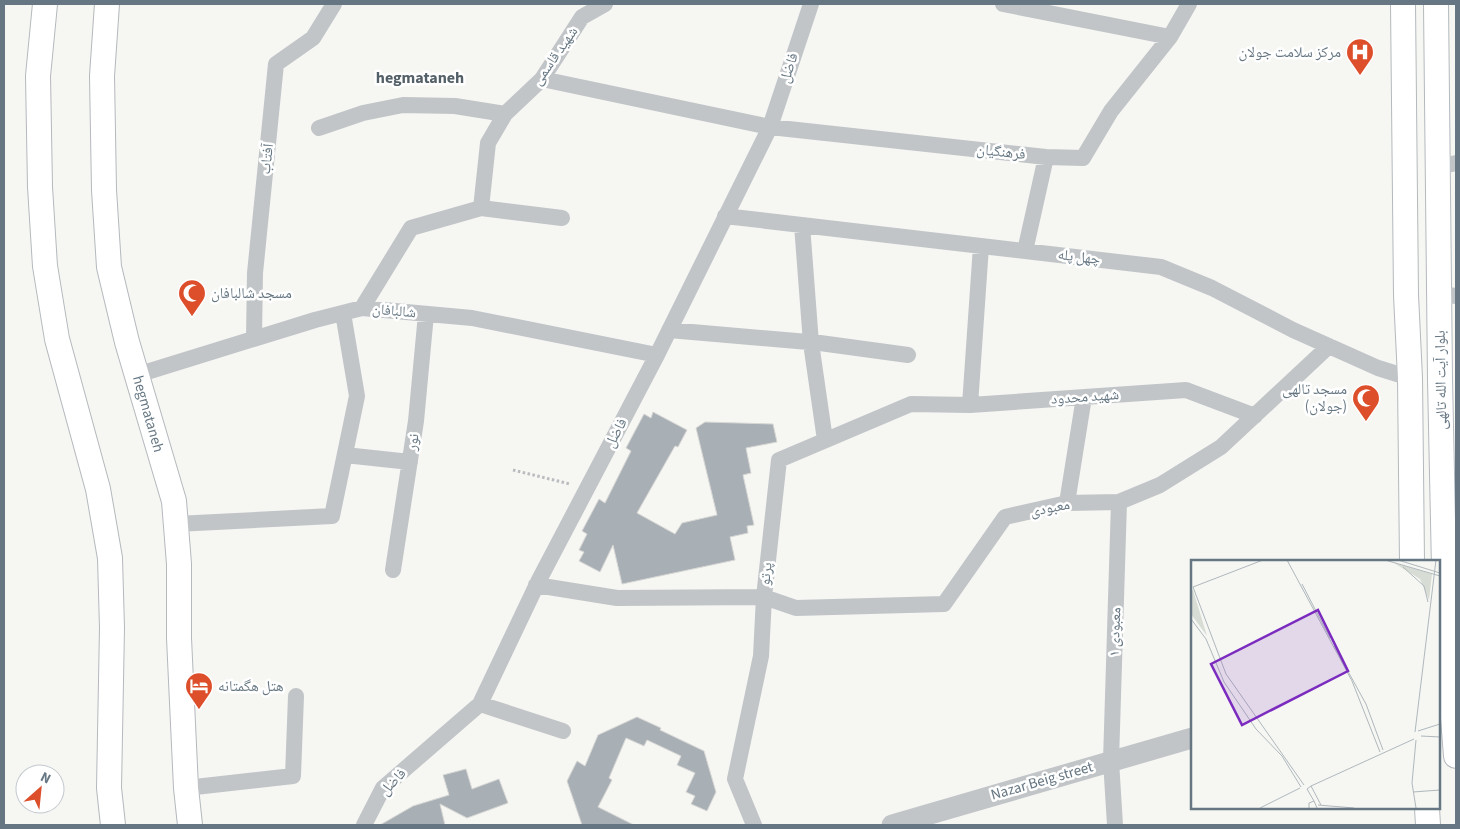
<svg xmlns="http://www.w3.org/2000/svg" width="1460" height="829" viewBox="0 0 1460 829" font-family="'Source Sans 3','Noto Naskh Arabic',sans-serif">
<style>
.building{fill:#a9b0b5;stroke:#d7d7d5}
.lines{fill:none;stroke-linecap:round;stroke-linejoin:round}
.secondary-casing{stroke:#b4b9bd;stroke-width:26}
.path{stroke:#b9bcbe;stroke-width:3;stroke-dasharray:2.5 2.5;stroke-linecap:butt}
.minor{stroke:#c1c5c8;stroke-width:16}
.tertiary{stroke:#c1c5c8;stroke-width:21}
.secondary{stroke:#fff;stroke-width:24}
.labels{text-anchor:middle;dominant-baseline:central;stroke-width:5;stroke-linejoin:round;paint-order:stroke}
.poi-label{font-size:15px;fill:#667783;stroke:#fff;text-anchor:end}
.street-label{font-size:15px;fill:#667783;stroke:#fff}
.neighbourhood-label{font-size:16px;font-weight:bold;fill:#546068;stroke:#fff}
.inset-road{fill:none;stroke:#afb8bc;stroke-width:1}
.view{fill:#7b2cbf;fill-opacity:0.15;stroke:#7b2cbf;stroke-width:2.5}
.inset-edge{fill:none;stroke:#667783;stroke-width:2.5}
</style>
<rect width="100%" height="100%" fill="#f6f6f3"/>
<!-- building -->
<path class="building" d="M653,412L687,430L678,447L675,446L637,513L675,534L682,523L717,515L696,428L705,422L773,424L777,442L746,448L751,473L743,475L754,525L747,526L748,533L730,537L735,560L622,584L613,545L600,572L579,561L584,552L579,550L587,534L582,531L599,499L605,503L631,451L626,448L644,414L651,418Z
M637,717L661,728L660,730L704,751L716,792L707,811L691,804L695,796L686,792L695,773L677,765L681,756L647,740L644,746L626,738L609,778L612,780L598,807L634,825H582L567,781L577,761L585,766L598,735Z
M466,769L472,789L499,779L508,803L467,818L440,804L445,825H380L413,806L449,795L443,775Z"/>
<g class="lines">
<!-- secondary casing -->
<g class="secondary-casing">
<path id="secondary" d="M45,4L38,76L40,187L45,266L57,339L98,489L110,558L112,628L109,788L113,825
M107,4L102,76L104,190L109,267L127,342L174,501L179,564V638L186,788L190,825
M1403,4L1406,295L1410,378L1412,562
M1436,4L1440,379L1445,616L1456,756
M1427,808L1428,825"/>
</g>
<!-- path -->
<path class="path" d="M513,470L570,484"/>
<!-- minor -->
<path class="minor" d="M1003,4L1170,37
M542,79L770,127L1046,157L1083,158L1111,111L1170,37L1189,4
M319,128L363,113L403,105L455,106L505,114
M1438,167L1456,163
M481,208L488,143L505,114L542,79L582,17L605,4
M725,216L1161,267L1212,288L1293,330L1378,368L1410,378
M802,225L811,343L825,440
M1025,251L1046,157
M1439,294L1456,296
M362,308L411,228L481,208L562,218
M669,330L820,343L908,355
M254,339L255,273L276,64L313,38L334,4
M137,375L315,320L362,308L472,318L657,355
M970,405L981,246
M345,455L410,462
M1067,503L1084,397
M176,524L332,516L357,396L343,313
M393,570L416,421L426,314
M536,585L617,598L764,597L796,608L944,604L1005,517L1067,503L1119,502L1160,485L1221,447L1329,346
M480,704L563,731
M186,788L293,776L296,696
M364,825L383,788L480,704L539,580L657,355L770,127L811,4
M754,825L735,779L761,656L764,597L779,460L911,404L970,405L1186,390L1255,416
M1115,825L1111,761L1119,502"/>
<!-- tertiary -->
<path class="tertiary" d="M892,825L1192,738"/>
<!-- secondary -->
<use href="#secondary" class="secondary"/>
</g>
<!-- icons -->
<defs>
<g id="hospital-pin" transform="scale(1.4375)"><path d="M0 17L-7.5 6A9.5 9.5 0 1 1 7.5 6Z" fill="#dd4f2b" stroke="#fff"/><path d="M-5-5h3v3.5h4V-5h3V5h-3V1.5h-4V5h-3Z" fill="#fff"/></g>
<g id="mosque-pin" transform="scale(1.4375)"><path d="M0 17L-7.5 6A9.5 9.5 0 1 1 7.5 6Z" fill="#dd4f2b" stroke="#fff"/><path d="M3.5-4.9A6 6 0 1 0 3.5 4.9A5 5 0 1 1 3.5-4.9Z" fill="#fff"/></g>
<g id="hotel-pin" transform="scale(1.4375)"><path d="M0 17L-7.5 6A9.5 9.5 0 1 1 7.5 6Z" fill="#dd4f2b" stroke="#fff"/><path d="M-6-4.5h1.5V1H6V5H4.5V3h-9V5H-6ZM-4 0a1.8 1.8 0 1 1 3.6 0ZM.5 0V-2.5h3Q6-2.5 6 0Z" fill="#fff"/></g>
</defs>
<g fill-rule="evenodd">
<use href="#hospital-pin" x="1360" y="52"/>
<use href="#mosque-pin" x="192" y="293"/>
<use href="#mosque-pin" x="1366" y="398"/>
<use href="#hotel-pin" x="199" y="686"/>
</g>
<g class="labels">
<!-- poi labels -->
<g class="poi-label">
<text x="1341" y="52">مرکز سلامت جولان</text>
<text x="211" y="293" text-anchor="start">مسجد شالبافان</text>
<text x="1347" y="389">مسجد تالهی<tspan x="1347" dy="17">(جولان)</tspan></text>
<text x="218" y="686" text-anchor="start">هتل هگمتانه</text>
</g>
<!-- street labels -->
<g class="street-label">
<text transform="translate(555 56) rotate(-55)">شهید قاسمی</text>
<text transform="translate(789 68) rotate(-72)">فاضل</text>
<text transform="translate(1001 152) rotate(6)">فرهنگیان</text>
<text transform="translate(267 159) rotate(-84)">آفتاب</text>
<text transform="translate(1079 257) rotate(7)">چهل پله</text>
<text transform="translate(394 311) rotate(5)">شالبافان</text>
<text transform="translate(1441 380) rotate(-91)">بلوار آیت الله تالهی</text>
<text transform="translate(1085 397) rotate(-4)">شهید محدود</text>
<text transform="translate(148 414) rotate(74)">hegmataneh</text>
<text transform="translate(616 433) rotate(-62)">فاضل</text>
<text transform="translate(413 442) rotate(-81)">نور</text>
<text transform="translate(1050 508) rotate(-11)">معبودی</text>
<text transform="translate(766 574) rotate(-84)">پرتو</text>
<text transform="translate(1115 632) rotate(-88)">معبودی ۱</text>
<text transform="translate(1042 781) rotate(-16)">Nazar Beig street</text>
<text transform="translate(393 782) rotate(-47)">فاضل</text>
</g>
<!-- neighbourhood labels -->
<g class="neighbourhood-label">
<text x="420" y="78">hegmataneh</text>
</g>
</g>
<!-- overview -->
<g transform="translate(1191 560)">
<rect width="249" height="249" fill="#f6f6f3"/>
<path d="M203,3L241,14L238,40L229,19ZM0,30H2L16,76L0,54Z" fill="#d7ddd4"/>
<path class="inset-road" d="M96,0L161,121L189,192M194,0L249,16M207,0L249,13M212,7L233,26L237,42M111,24L139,78M2,27L35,114L113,225M2,27L72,0M0,59L15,79L33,122L65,169L91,196L110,227M143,86L175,144L192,190M227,171L249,164M224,172L245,0M230,176L249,177M225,180L221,223L225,248M120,226L130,245M222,232L249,230M123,241L116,229L120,226L223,179M127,245L163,248M69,248L109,228M118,248V243L123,241L126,248"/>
<path class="view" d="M127,50L157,111L51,165L20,104Z"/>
<rect width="249" height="249" class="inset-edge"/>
</g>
<!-- border -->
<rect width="1460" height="829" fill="none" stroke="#667783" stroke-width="10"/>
<!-- north arrow -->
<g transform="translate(40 789) rotate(27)"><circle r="24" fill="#ffffff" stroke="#c2c9cd"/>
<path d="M0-4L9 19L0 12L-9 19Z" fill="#dd4f2b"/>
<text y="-8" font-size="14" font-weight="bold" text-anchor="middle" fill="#667783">N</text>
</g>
</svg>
